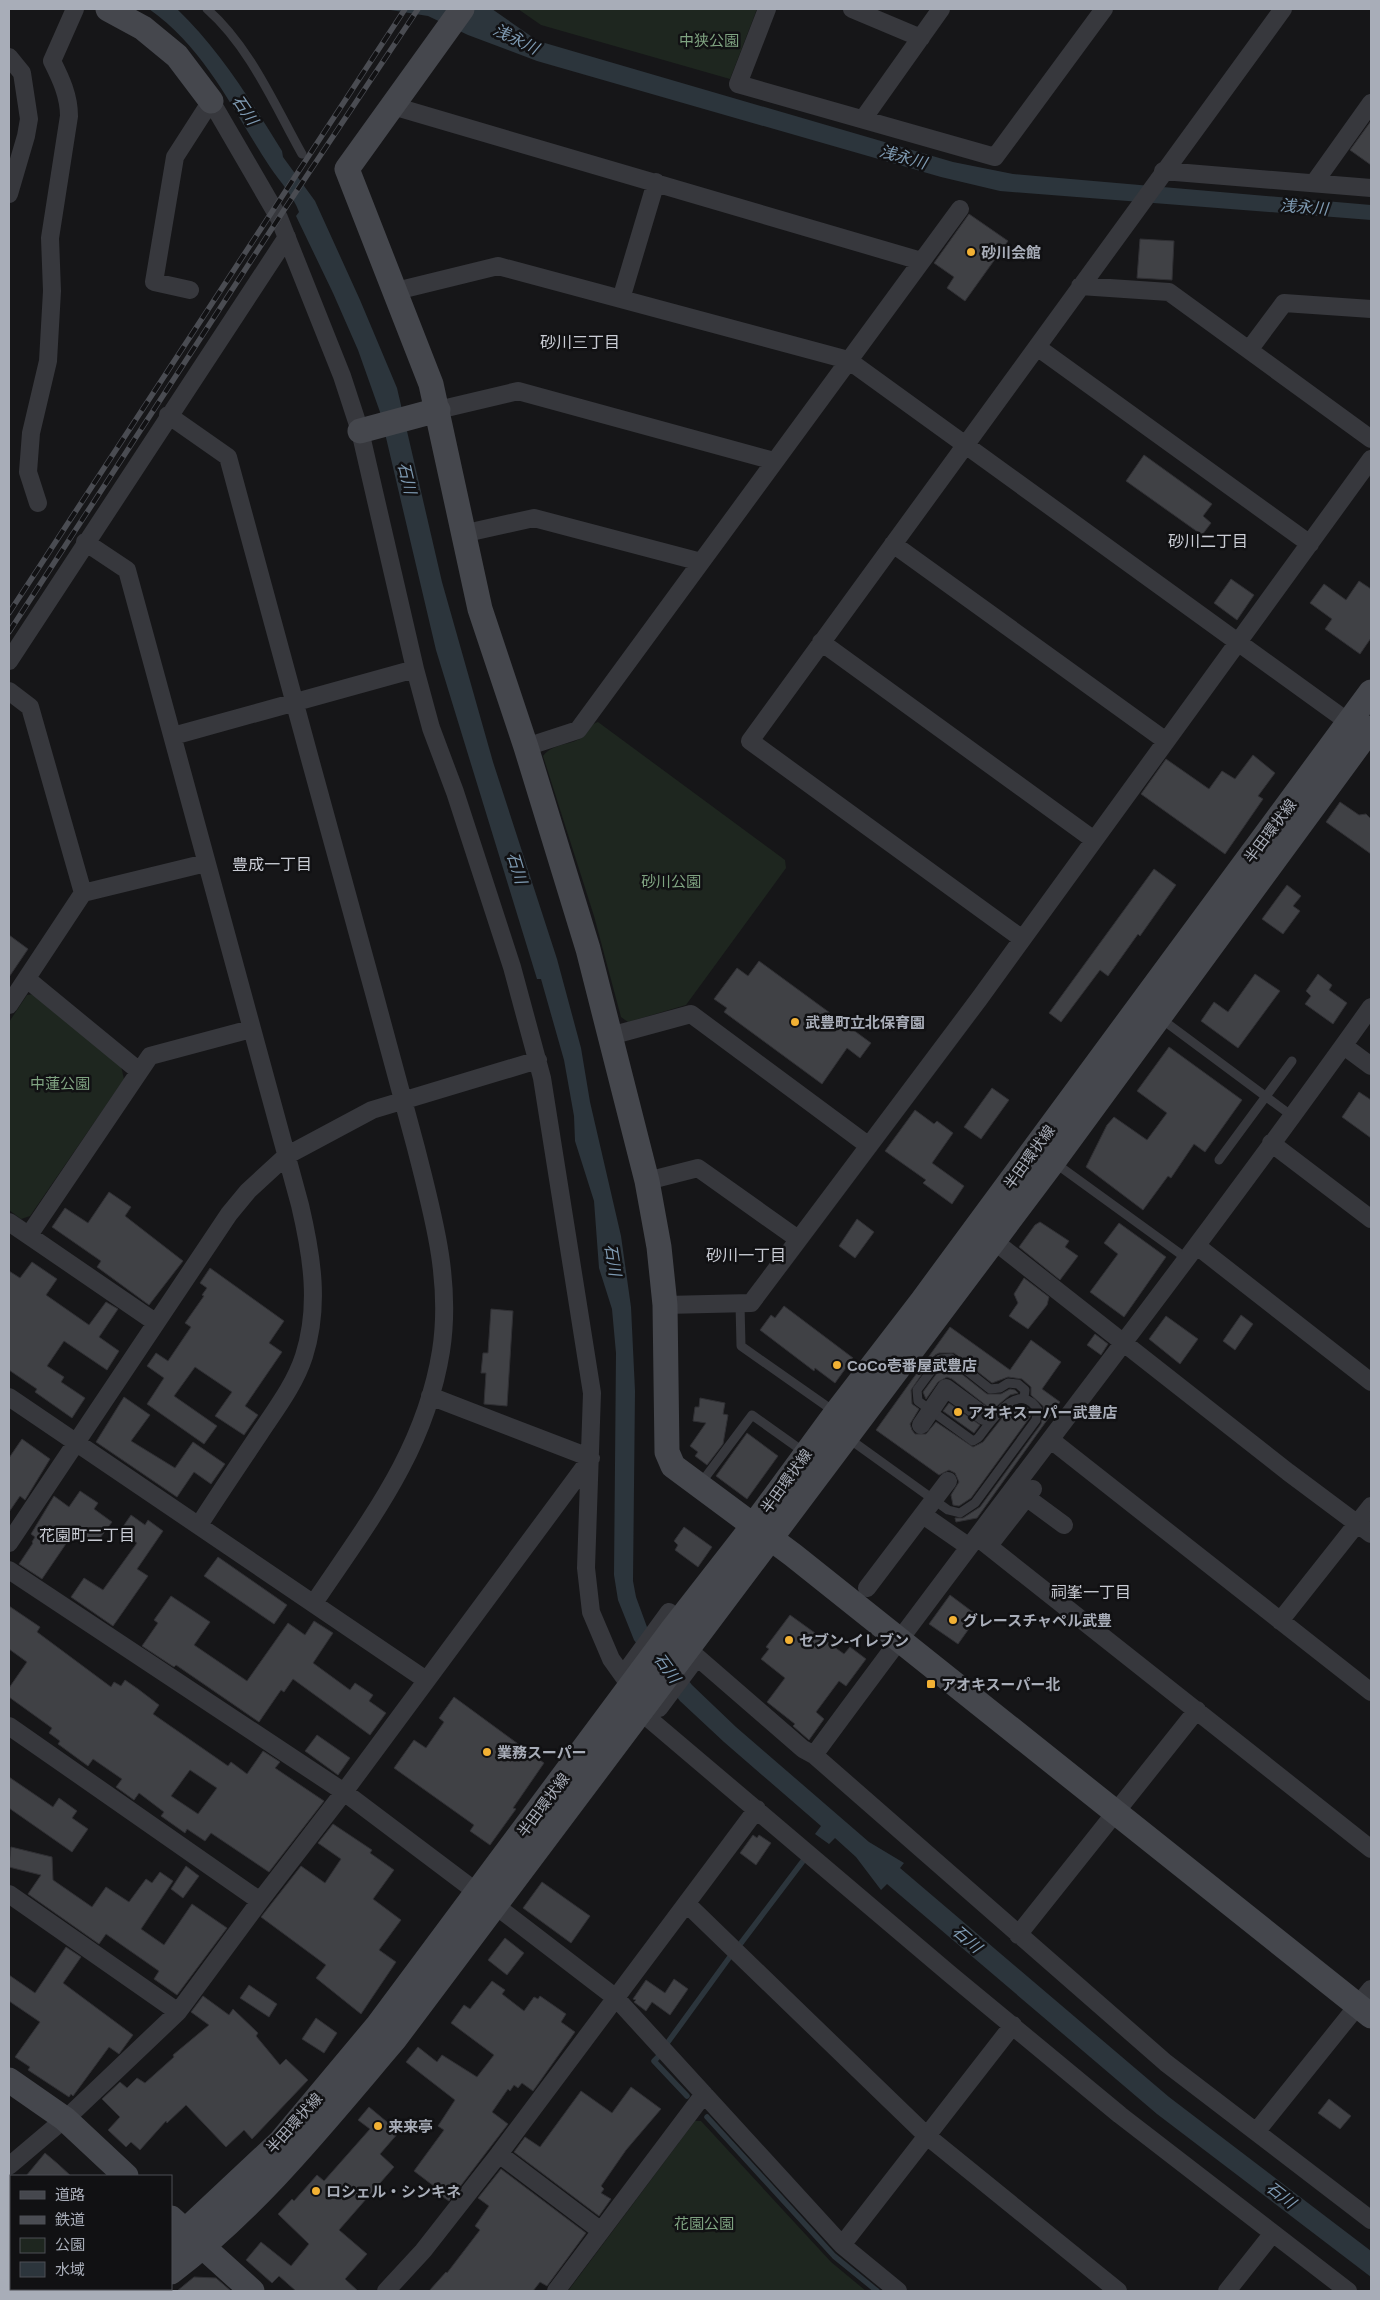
<svg xmlns="http://www.w3.org/2000/svg" width="1380" height="2300" viewBox="0 0 1380 2300" font-family="Arial,'Noto Sans JP',sans-serif">
<style>
.green{fill:#1e261f}
.water{fill:#2c353c}
.lines{fill:none;stroke-linecap:round;stroke-linejoin:round}
.stream{stroke:#2c353c;stroke-width:5.5}
.building{fill:#404145;stroke:#303034;fill-rule:evenodd}
.lane{stroke:#37383d;stroke-width:9}
.street{stroke:#37383d;stroke-width:18}
.secondary{stroke:#45474d;stroke-width:25}
.rail-casing{stroke:#4a4c52;stroke-width:5.5}
.rail{stroke:#111113;stroke-width:4;stroke-dasharray:11;stroke-linecap:butt}
.poi-dot{fill:#f2b134;stroke:#111113;stroke-width:2}
.labels{text-anchor:middle;dominant-baseline:central;stroke-width:5;stroke-linejoin:round;paint-order:stroke}
.park-label{font-size:15px;fill:#7fa381;stroke:#111113}
.poi-label{font-size:15px;font-weight:bold;fill:#a8adb8;stroke:#111113;text-anchor:start}
.street-label{font-size:15px;fill:#a8adb8;stroke:#111113}
.water-label{font-size:16px;font-style:italic;fill:#7f9bb3;stroke:#111113}
.neighbourhood-label{font-size:16px;fill:#c9ccd4;stroke:#111113}
</style>
<rect width="100%" height="100%" fill="#161618"/>
<!-- green -->
<path class="green" d="M518,9H757L730,79L541,25Z
M598,722L785,860L786,868L686,1005L628,1022L621,1017L594,916L543,756C554,742 572,746 584,736C589,731 590,724 598,722Z
M34,994L121,1066L124,1079L30,1216L21,1219L9,1210V1022L27,995Z
M695,2121H701L831,2262L866,2291H568Z"/>
<!-- water -->
<path class="water" d="M149,9H177C220,50 250,100 282,151L283,157L315,201L360,300L397,388L442,582L493,762L557,959L581,1048L590,1102L621,1236L631,1307L635,1391L633,1581L636,1597L647,1627L692,1685L736,1727L869,1842L904,1863L900,1868L1169,2097L1371,2251V2277L1157,2114L887,1884L881,1890L856,1857L835,1838L829,1844L815,1834L821,1826L724,1742L680,1701L634,1640L618,1600L614,1575L616,1353L612,1309L599,1268L594,1201L575,1141L574,1116L564,1060L541,979H537L436,650L380,412L358,350L333,293L296,216L299,212C293,195 280,182 270,167C233,111 206,49 149,9Z
M384,9H492L538,41L953,162L1013,174L1371,205V220L1000,191L941,177L537,61L468,35L428,16Z"/>
<g class="lines">
<!-- stream -->
<path class="stream" d="M741,1943L803,1861
M668,2042L729,1958
M659,2056L654,2061L687,2096
M707,2117L834,2256L877,2291"/>
</g>
<!-- building -->
<path class="building" d="M1371,121V165L1350,150Z
M969,214L1008,241L965,301L947,288L954,277L934,263Z
M1140,239L1174,241L1172,280L1137,278Z
M1144,455L1212,504L1203,516L1211,523L1202,535L1126,481Z
M1231,579L1254,595L1237,620L1214,603Z
M1359,581L1371,589V638L1360,654L1325,629L1332,619L1310,603L1324,584L1346,600Z
M1253,755L1275,773L1258,796L1263,799L1225,854L1141,794L1166,759L1209,789L1222,771L1235,779Z
M1340,802L1359,815L1366,814L1371,819V854L1326,822Z
M1154,869L1176,885L1140,936L1138,934L1108,976L1100,970L1061,1022L1049,1013Z
M1287,885L1301,896L1293,906L1300,911L1283,934L1262,919Z
M9,935L28,949L9,977Z
M759,961L871,1043L860,1058L847,1048L822,1084L724,1012L727,1008L714,999L737,968L748,976Z
M1255,974L1280,991L1238,1048L1201,1021L1214,1002L1228,1012Z
M1318,974L1332,985L1329,990L1347,1003L1333,1024L1305,1004L1311,996L1306,991Z
M1169,1047L1242,1100L1205,1152L1194,1144L1171,1178L1168,1176L1143,1210L1086,1167L1107,1125L1114,1117L1147,1140L1167,1113L1137,1091Z
M992,1088L1009,1100L981,1139L964,1127Z
M1359,1092L1371,1100V1138L1342,1117Z
M915,1110L934,1124L937,1121L953,1133L932,1163L964,1186L952,1204L923,1183L926,1180L885,1151Z
M109,1192L131,1207L125,1216L183,1261L149,1305L97,1267L101,1261L52,1227L65,1208L88,1223Z
M857,1219L874,1232L855,1258L839,1246Z
M1040,1222L1069,1241L1065,1247L1078,1256L1060,1280L1019,1247L1035,1225Z
M1119,1223L1166,1257L1124,1317L1090,1292L1118,1254L1104,1243Z
M32,1262L57,1279L46,1295L89,1325L106,1302L118,1309L99,1337L119,1351L107,1370L64,1341L47,1366L64,1377L61,1382L85,1398L72,1418L35,1392L37,1389L9,1370V1271L20,1278Z
M210,1268L284,1321L269,1343L282,1352L245,1406L258,1415L244,1435L215,1416L232,1392L195,1367L174,1396L217,1426L204,1444L147,1404L164,1378L147,1366L156,1353L168,1361L191,1327L185,1323L204,1296L202,1295L207,1288L200,1283Z
M1024,1278L1049,1297L1047,1305L1028,1329L1009,1316L1018,1303L1014,1294Z
M784,1306L853,1358L835,1383L815,1368L814,1371L760,1330L771,1315L775,1318Z
M491,1309L513,1311L507,1406L484,1404L486,1373H481L483,1353H488Z
M1241,1315L1253,1324L1235,1350L1223,1341Z
M1166,1316L1198,1339L1180,1364L1149,1339Z
M950,1327L1010,1370L1031,1340L1061,1362L1042,1389L1060,1402L977,1518L956,1522L955,1518H963L980,1507L1041,1424L1044,1411L1043,1406L1031,1395V1387L1022,1379L1008,1377L992,1383L954,1353H939L935,1355L911,1390L912,1404L919,1409L910,1424L912,1430L915,1434H926L936,1422L973,1447L983,1442L1002,1418L1016,1406L1027,1407L1031,1412L1030,1417L971,1498L959,1506L953,1505L951,1495L959,1482L955,1473L949,1470L939,1475L876,1430Z
M1095,1334L1108,1344L1101,1355L1087,1345Z
M949,1364L987,1394H1001L1010,1389L1015,1390L1018,1393L1010,1395L992,1410L952,1379L947,1377L938,1382L926,1399L923,1392L943,1365Z
M124,1397L150,1415L131,1441L175,1468L193,1442L225,1464L211,1484L194,1472L177,1497L96,1442Z
M700,1398L725,1403L723,1414L728,1415L723,1444L707,1465L695,1456L698,1452L690,1446L706,1423L693,1421L695,1407H699Z
M949,1403L980,1425L974,1433L943,1411Z
M747,1433L778,1456L747,1499L716,1476Z
M22,1439L50,1459L25,1500L20,1496L9,1512V1458Z
M80,1491L98,1503L94,1509L112,1522L97,1542L93,1539L90,1543L74,1532L42,1579L19,1564L33,1543L32,1542L35,1537L31,1534L54,1496L69,1507Z
M131,1515L145,1525L148,1520L163,1531L137,1569L148,1576L113,1626L71,1597L84,1578L103,1590L137,1543L120,1531Z
M684,1527L712,1547L698,1567L675,1550L678,1545L674,1541Z
M218,1557L287,1605L274,1624L204,1576Z
M950,1595L978,1616L958,1644L929,1624Z
M171,1596L210,1622L194,1645L247,1681L288,1623L305,1635L314,1621L333,1633L313,1663L350,1690L355,1683L373,1695L369,1701L386,1713L370,1735L293,1679L284,1692L281,1690L259,1722L176,1665L174,1667L142,1646L158,1623L154,1620Z
M9,1606L40,1627L37,1632L111,1687L114,1682L121,1686L125,1680L138,1689L159,1705L153,1714L228,1766L231,1762L247,1774L263,1751L280,1762L275,1768L324,1801L269,1872L211,1833L205,1841L187,1829L185,1833L161,1816L164,1812L139,1793L134,1800L116,1787L122,1779L93,1759L88,1766L58,1744L60,1741L49,1733L52,1728L9,1697V1688L27,1662L9,1649ZM190,1770L217,1788L198,1814L171,1796Z
M790,1615L844,1654L850,1647L866,1659L846,1686L839,1681L816,1712L824,1719L809,1740L793,1726L795,1724L767,1702L785,1678L761,1659L769,1649L766,1647Z
M454,1697L544,1763L513,1808L516,1809L490,1845L470,1831L474,1825L394,1768L414,1740L426,1748L444,1722L439,1718Z
M317,1735L350,1758L338,1775L305,1751Z
M9,1777L53,1807L59,1798L77,1811L72,1818L88,1829L72,1852L9,1808Z
M333,1824L372,1850L370,1853L394,1870L373,1899L401,1920L379,1950L396,1962L361,2014L316,1978L326,1965L261,1917L301,1866L325,1883L341,1859L318,1843Z
M753,1835L757,1838L759,1835L771,1843L756,1865L740,1853Z
M11,1847L52,1857L53,1880L92,1907L106,1887L129,1902L146,1879L152,1883L160,1872L173,1881L141,1929L164,1945L192,1904L227,1928L177,1995L154,1979L159,1971L106,1934L99,1944L28,1894L41,1875L9,1867Z
M186,1866L199,1876L183,1898L171,1889Z
M542,1882L590,1916L571,1943L523,1908Z
M505,1938L524,1953L507,1975L488,1960Z
M66,1947L81,1957L63,1983L133,2035L119,2054L109,2047L73,2096L71,2094L69,2097L28,2070L30,2067L15,2057L40,2022L9,2001V1975L35,1993Z
M674,1979L688,1989L670,2015L652,2002L646,2011L634,2002L636,2000L633,1999L646,1980L665,1993Z
M492,1981L505,1990L502,1994L524,2011L534,1997L538,1999L540,1996L566,2014L561,2022L575,2032L533,2091L522,2083L518,2088L514,2085L510,2091L508,2089L492,2112L508,2124L449,2201L437,2193L439,2190L414,2171L444,2130L438,2126L455,2100L406,2062L418,2047L437,2062L442,2055L477,2077L494,2055L451,2023L464,2005L470,2009Z
M249,1985L277,2004L269,2017L240,1998Z
M203,1996L229,2015L233,2009L258,2033L256,2036L280,2065L286,2059L308,2080L252,2139L244,2130L226,2147L186,2105L167,2123L166,2121L140,2150L131,2142L126,2147L108,2130L120,2117L102,2099L120,2082L127,2088L137,2078L145,2083L174,2057L173,2055L209,2025L191,2012Z
M316,2018L337,2033L324,2053L302,2039Z
M631,2087L661,2109L626,2150L601,2186L604,2189L601,2193L611,2199L599,2216L514,2152L525,2137L540,2147L581,2091L612,2113Z
M1329,2099L1351,2116L1340,2129L1318,2113Z
M369,2107L399,2132L380,2154L394,2167L339,2230L367,2254L345,2279L358,2291H296L279,2276L272,2283L246,2260L261,2242L291,2266L309,2244L278,2214L292,2199L294,2201L317,2175L324,2181L370,2129L358,2120Z
M45,2153L58,2164L71,2176H26Z
M501,2169L586,2233L547,2286L540,2282L533,2291H429L446,2272L447,2273L480,2230L475,2226L489,2206L478,2198Z
M194,2277L216,2278L231,2291H177Z"/>
<g class="lines">
<!-- lane -->
<path class="lane" d="M207,9C250,47 274,104 302,154
M1160,1018L1292,1116
M1219,1160L1292,1061
M1055,1163L1186,1258
M740,1304L741,1346L835,1412
M848,1438L948,1510L960,1513L975,1503L1036,1420L1038,1410C1018,1378 991,1422 978,1438L973,1441L918,1401L917,1390L940,1359L951,1358L990,1389L1000,1388L1008,1383L1018,1384L1025,1390L1024,1398
M701,1483L752,1415L804,1452"/>
<!-- street -->
<path class="street" d="M767,9L738,84L995,157L1104,9
M852,9L921,38
M9,57L22,73L29,119L26,136L9,194
M393,106L921,261
M863,119L941,9
M1163,171L1371,188
M1314,183L1371,103
M1080,286L1169,292L1371,439
M190,290L154,282L175,157L211,101L279,218L342,376L360,431L415,669L431,728L455,792L512,967L542,1078L592,1393L586,1568L591,1612L611,1659L631,1687
M396,291L498,266L848,360L1358,729
M621,299L656,182
M1037,347L1310,544
M1249,350L1284,303L1371,309
M438,410L518,391L774,461
M168,415L228,457C276,634 324,812 373,989C387,1042 402,1095 416,1148C433,1215 452,1281 441,1351C425,1451 369,1521 314,1603
M38,503L28,472L31,433L48,361L52,291L50,238L69,116C69,96 61,79 52,61L75,9
M462,534L534,518L701,562
M85,542L127,570L300,1205C312,1256 320,1306 304,1356C295,1384 276,1409 260,1433C240,1463 219,1494 199,1525
M893,544L1166,741
M821,642L1094,840
M9,661L287,237
M9,691L30,707L83,893
M173,736L415,669
M526,747L578,730L960,209
M1021,938L750,741L1283,9
M27,979L139,1071
M9,1005L83,893L206,863
M610,1036L691,1014L869,1146
M1344,1046L1371,1066
M1271,1143L1371,1219
M647,1181L698,1168L798,1239
M9,1222L155,1322
M29,1235L150,1056L251,1029
M994,1241L1288,1472L1371,1534
M1197,1246L1371,1382
M665,1305L751,1303L979,999L1371,459
M9,1397L426,1680
M921,1425L946,1388L984,1416
M1051,1440L1371,1692
M1026,1497L1064,1525
M923,1515L962,1542
M977,1537L1371,1849
M994,1539L1033,1489
M9,1543L229,1214L248,1191L286,1156L372,1110L538,1060
M9,1570L344,1792L478,1893
M867,1588L948,1481
M1280,1621L1371,1506
M629,1667L669,1612
M659,1708L697,1657L803,1749L814,1755L1166,2063L1371,2220
M641,1712L951,1975L1120,2115L1348,2291
M9,1726L260,1901
M814,1755C998,1504 1191,1260 1371,1007
M9,1894L178,2012
M687,1904L927,2136L1118,2291
M496,1906L616,1998L842,2245L898,2291
M1018,1935L1197,1710
M1256,2132L1371,1989
M499,2154L601,2231
M9,2166L74,2111L178,2012L260,1901L344,1792L591,1458L430,1396
M842,2245L1013,2025
M386,2291L423,2251L499,2154L757,1809
M556,2291L704,2094
M1227,2291L1273,2233"/>
<!-- secondary -->
<path class="secondary" d="M108,9L143,28L177,56L211,101
M462,9L347,169L431,384L480,609L526,747L588,949L647,1181L659,1247L665,1305L667,1452L673,1466L793,1555L1371,2016
M360,431L438,410
M9,2080L65,2119L126,2176
M171,2218L252,2291
M171,2244L281,2141L378,2025L672,1630L753,1526L836,1413L922,1301L1371,692
M171,2272C257,2207 325,2121 394,2040L1053,1162L1371,728
M109,2291L113,2289
M145,2291L149,2289"/>
<!-- rail casing -->
<g class="rail-casing">
<path id="rail" d="M9,613L405,9
M9,632L284,210L418,9"/>
</g>
<!-- rail -->
<use href="#rail" class="rail"/>
</g>
<!-- markers -->
<g class="poi-dot">
<circle cx="971" cy="252" r="5"/>
<circle cx="795" cy="1022" r="5"/>
<circle cx="837" cy="1365" r="5"/>
<circle cx="958" cy="1412" r="5"/>
<circle cx="953" cy="1620" r="5"/>
<circle cx="789" cy="1640" r="5"/>
<rect x="926" y="1679" width="10" height="10" rx="2.5"/>
<circle cx="487" cy="1752" r="5"/>
<circle cx="378" cy="2126" r="5"/>
<circle cx="316" cy="2191" r="5"/>
</g>
<g class="labels">
<!-- park labels -->
<g class="park-label">
<text x="709" y="40">中狭公園</text>
<text x="671" y="881">砂川公園</text>
<text x="60" y="1083">中蓮公園</text>
<text x="704" y="2223">花園公園</text>
</g>
<!-- poi labels -->
<g class="poi-label">
<text x="981" y="252">砂川会館</text>
<text x="805" y="1022">武豊町立北保育園</text>
<text x="847" y="1365">CoCo壱番屋武豊店</text>
<text x="968" y="1412">アオキスーパー武豊店</text>
<text x="963" y="1620">グレースチャペル武豊</text>
<text x="799" y="1640">セブン-イレブン</text>
<text x="941" y="1684">アオキスーパー北</text>
<text x="497" y="1752">業務スーパー</text>
<text x="388" y="2126">来来亭</text>
<text x="326" y="2191">ロシェル・シンキネ</text>
</g>
<!-- street labels -->
<g class="street-label">
<text transform="translate(1270 831) rotate(-53)">半田環状線</text>
<text transform="translate(1029 1157) rotate(-54)">半田環状線</text>
<text transform="translate(786 1481) rotate(-54)">半田環状線</text>
<text transform="translate(543 1805) rotate(-53)">半田環状線</text>
<text transform="translate(294 2123) rotate(-48)">半田環状線</text>
</g>
<!-- water labels -->
<g class="water-label">
<text transform="translate(516 39) rotate(26)">浅永川</text>
<text transform="translate(245 110) rotate(56)">石川</text>
<text transform="translate(903 157) rotate(16)">浅永川</text>
<text transform="translate(1304 207) rotate(5)">浅永川</text>
<text transform="translate(407 478) rotate(77)">石川</text>
<text transform="translate(517 868) rotate(73)">石川</text>
<text transform="translate(613 1260) rotate(81)">石川</text>
<text transform="translate(667 1668) rotate(54)">石川</text>
<text transform="translate(967 1939) rotate(41)">石川</text>
<text transform="translate(1281 2195) rotate(38)">石川</text>
</g>
<!-- neighbourhood labels -->
<g class="neighbourhood-label">
<text x="580" y="342">砂川三丁目</text>
<text x="1208" y="541">砂川二丁目</text>
<text x="272" y="864">豊成一丁目</text>
<text x="746" y="1255">砂川一丁目</text>
<text x="87" y="1535">花園町二丁目</text>
<text x="1091" y="1592">祠峯一丁目</text>
</g>
</g>
<!-- border -->
<rect width="1380" height="2300" fill="none" stroke="#a8adb8" stroke-width="20"/>
<!-- legend -->
<rect x="10" y="2175" width="162" height="115" fill="#111113" stroke="#4d4f55"/>
<rect x="20" y="2191" width="25" height="8" fill="#45474d" stroke="#4d4f55"/>
<text x="55" y="2200" font-size="15" fill="#a8adb8">道路</text>
<rect x="20" y="2216" width="25" height="8" fill="#4a4c52" stroke="#4d4f55"/>
<text x="55" y="2225" font-size="15" fill="#a8adb8">鉄道</text>
<rect x="20" y="2238" width="25" height="15" fill="#1e261f" stroke="#4d4f55"/>
<text x="55" y="2250" font-size="15" fill="#a8adb8">公園</text>
<rect x="20" y="2262" width="25" height="15" fill="#2c353c" stroke="#4d4f55"/>
<text x="55" y="2275" font-size="15" fill="#a8adb8">水域</text>
</svg>
